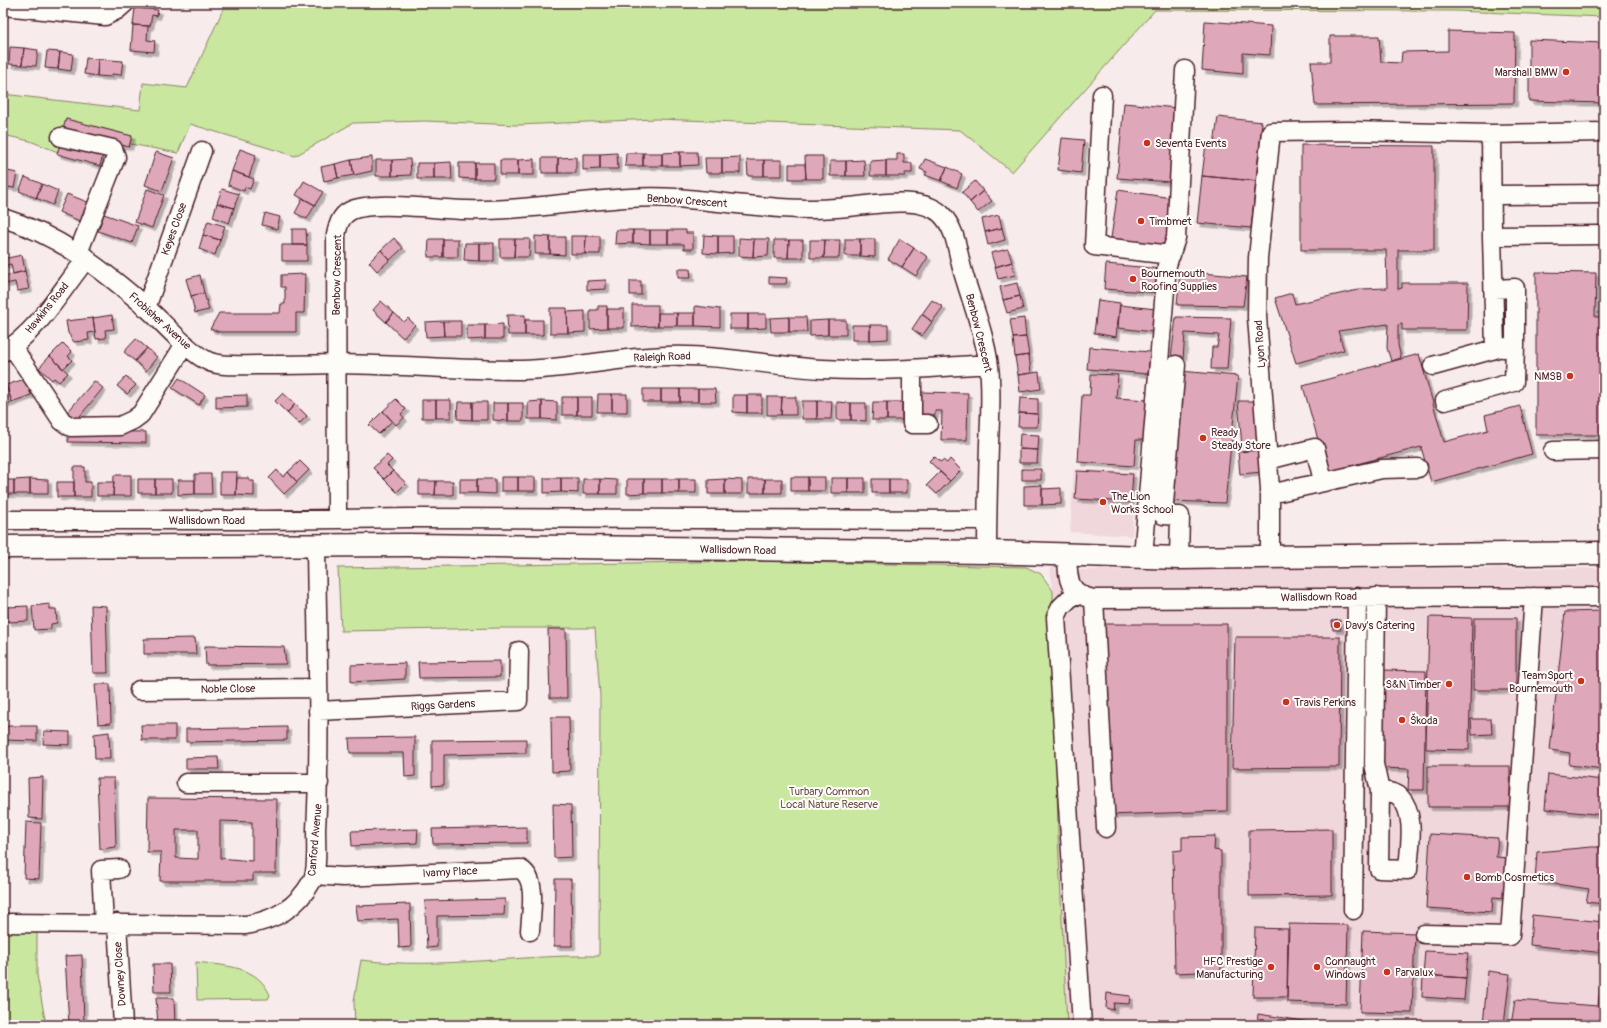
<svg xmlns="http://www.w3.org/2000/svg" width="1607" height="1028" viewBox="0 0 1607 1028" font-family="Pangolin,sans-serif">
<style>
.built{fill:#f0d7dc}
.green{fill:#c9e79f;stroke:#8a8365}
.building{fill:#dfa7ba;stroke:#4a1f2b;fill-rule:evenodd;filter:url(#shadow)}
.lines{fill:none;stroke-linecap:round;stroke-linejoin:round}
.minor-casing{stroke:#4a1f2b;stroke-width:21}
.major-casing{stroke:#4a1f2b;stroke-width:25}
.minor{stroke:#fdfcf7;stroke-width:18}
.major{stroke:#fdfcf7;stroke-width:22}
.poi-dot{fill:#c8321e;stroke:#fdfcf7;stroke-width:1.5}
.labels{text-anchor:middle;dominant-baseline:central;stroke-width:4;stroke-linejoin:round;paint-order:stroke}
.poi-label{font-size:11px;fill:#4a1f2b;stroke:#fdfcf7;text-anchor:start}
.street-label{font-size:11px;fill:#4a1f2b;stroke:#fdfcf7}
.park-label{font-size:11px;fill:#6a5148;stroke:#fdfcf7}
</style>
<defs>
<filter id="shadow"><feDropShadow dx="3.5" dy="3.5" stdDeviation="0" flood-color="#0004"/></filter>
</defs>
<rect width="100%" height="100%" fill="#f7ebeb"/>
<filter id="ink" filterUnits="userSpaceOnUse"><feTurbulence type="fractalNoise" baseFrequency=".025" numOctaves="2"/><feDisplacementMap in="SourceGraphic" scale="8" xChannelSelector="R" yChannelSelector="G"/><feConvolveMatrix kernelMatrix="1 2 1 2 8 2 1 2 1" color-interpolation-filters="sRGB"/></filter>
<g filter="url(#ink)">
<!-- built -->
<path class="built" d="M1074,469L1136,472L1132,536L1070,532Z
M1067,565V570L1604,568V1025H1067L1058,836L1053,592L1050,568Z"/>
<!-- green -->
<path class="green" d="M226,3H1604V17L1455,11L1155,10L1012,172L960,130L656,119L517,125L425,121L353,123L295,156L190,124L178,153L130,144L132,136L66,119L58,152L30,141L3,135V94L140,110L143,83L187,88Z
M747,561L1026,567L1041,574L1053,591L1058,836L1067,1025H355L354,1001L361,960C440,970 520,954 599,956L600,696L595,628H502L341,631L338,568Z
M3,929H37V975L46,1025H3Z
M196,962C225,966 257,965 270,995L268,999L197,1000Z"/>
<!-- building -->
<path class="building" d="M135,8L158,10L157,16L152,15L150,26L133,25Z
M1205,21L1271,26L1270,55L1243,53V74L1202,70Z
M133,25L148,26L147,40L155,41L154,52L131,50Z
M1448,31L1515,33L1514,103L1315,105L1311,62H1330V36H1379L1381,62L1401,63L1402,52L1448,51Z
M1529,40L1604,43V103L1529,101Z
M10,47L24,48L22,65L9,64Z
M24,48L38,50L36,66L22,65Z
M47,51L60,52L58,69L45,68Z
M60,52L73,54L71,71L58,69Z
M86,58L98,59L97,76L84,74Z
M98,59L123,61L121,75L112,74V77L97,76Z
M1124,103L1177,108L1171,182L1117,178Z
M1218,117L1262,122L1256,181L1202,176L1206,144H1214Z
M66,119L132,136L129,147L63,129Z
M1062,138L1084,140L1081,173L1058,170Z
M60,144L103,155L100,166L57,154Z
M1301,145L1434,146V250H1398V289L1402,288V283H1468L1467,330H1402V324L1398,325V345L1401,358L1391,361L1387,348L1388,324L1338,331L1344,350L1296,363L1275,298L1292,293L1295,304L1362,289L1387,288L1386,250H1301Z
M240,149L256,155L249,177L232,171Z
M156,152L174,158L162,191L145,185Z
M680,152V166H662V153Z
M680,152H697L698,165L680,166Z
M617,153L618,169H600V154Z
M626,153H643V166H625Z
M643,153H662V166H643Z
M583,154H600V169L583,170Z
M897,154H904V163H912V173H905V176H886V160H897Z
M805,156H823V179H806Z
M372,157V171L354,175L351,160Z
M576,157V173H558V158Z
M740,157V173H722V158Z
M542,158H558V173H542Z
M705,158H722V173H706Z
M410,159L411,175L392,176V160Z
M534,159V175H518V160Z
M925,159L947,167L941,181L925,175L927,172L920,169Z
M351,160L354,175L338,178L335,164Z
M376,160H392V176H376Z
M500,160H518V175H500Z
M747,160H764V176H748Z
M764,160H782V176H764Z
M864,160L865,176H846V161Z
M886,160V176H870V161Z
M830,161H846V176H830Z
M451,162L452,179H434V163Z
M417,163H434V179H417Z
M459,163H475V179L459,178Z
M475,163H494V179H475Z
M335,164L338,178L324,181L321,167Z
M789,164H805L806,179H789Z
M947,167L962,174L957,188L941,181Z
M3,170L17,173L14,188L3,186Z
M232,171L254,179L250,189L245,187L244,191L228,185Z
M1202,176L1256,181L1251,228L1197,223Z
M25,177L42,184L36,198L19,191Z
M304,181L323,192L315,205L296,195Z
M975,181L983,191L970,202L962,192Z
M42,184L58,191L53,205L36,198Z
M147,189L164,195L152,228L135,222Z
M222,189L239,194L234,208L217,203Z
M1118,190L1172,198L1164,253L1110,245Z
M983,191L992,201L978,212L970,202Z
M67,194L90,203L82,222L59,212Z
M303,198L315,205L307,219L295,213Z
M217,203L234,208L229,223L213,217Z
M265,213L280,217L277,229L262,225Z
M104,214L138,226L132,243L98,231Z
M999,215L1002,228L985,232L982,219Z
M208,221L225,226L220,240L203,235Z
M1002,228L1005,240L988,245L985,232Z
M292,229H306L307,245H292Z
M616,230H633V243L615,244Z
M633,230H650V244L633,243Z
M650,230H668V244H650Z
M668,230H686V233H693V249H684V244H668Z
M203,235L220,240L215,255L199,249Z
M704,235L718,236V254L703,253Z
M535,236L550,237V254H535Z
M571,236H586L585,254H571Z
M586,236H600V254H585Z
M718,236H733V253L718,254Z
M550,237H565V255L550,254Z
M394,238L403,248L390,260L381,250Z
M739,238L754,239L753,257L739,256Z
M429,239H443V257H428Z
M443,239H458V257H443Z
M500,239H515L514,257H500Z
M515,239H530L529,257H514Z
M754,239H769L768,256L753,257Z
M845,239H860V256H845Z
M860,239H875V257L860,256Z
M900,239L914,248L902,267L888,259Z
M774,240H789L788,258H774Z
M789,240H803V258H788Z
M810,240H825L824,258H810Z
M825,240H840L839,258H824Z
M465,243H479V261L464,260Z
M479,243H494V261H479Z
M282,245H307V261H282Z
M914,248L928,257L916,276L902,267Z
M1008,249L1012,262L995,267L991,253Z
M381,250L390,260L377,271L369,262Z
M22,255L25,271L13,274L11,264L3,266V259Z
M1012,262L1015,275L998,279L995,267Z
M1106,264L1163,269L1161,293L1104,289Z
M678,269H690L691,278H678Z
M25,271L29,289L17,291L15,282L5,284L4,276Z
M1180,271L1247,277L1243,306L1177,305Z
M1536,272L1596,273L1595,317H1604V435H1536Z
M305,274L304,313H296V332H220L210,329L219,313H280L281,304H285V287H281V275Z
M200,275L204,293L191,296L186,279Z
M769,277L787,278L786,284H769Z
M606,280V289L587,290V281Z
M630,281H641V295H630Z
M1017,283L1020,296L1003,300L1000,287Z
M204,293L209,310L195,313L191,296Z
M1020,296L1023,309L1007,313L1003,300Z
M932,300L943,307L932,322L922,314Z
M1098,300L1120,303L1116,337L1094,333Z
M381,301L394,313L386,322L373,310Z
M632,305H658V326L632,327Z
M1120,305L1156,309L1153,332L1118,328Z
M598,306H607V328L590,329V310H598Z
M695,306L720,309V327L695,326Z
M550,308H567L568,333H550Z
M607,309H624V328H607Z
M585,311V332L568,333L567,312Z
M394,313L404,322L408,318L415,325L403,338L386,322Z
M658,313H677V326H658Z
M677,313H695V326H677Z
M730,314H748V329H730Z
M748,314H766V328L748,329Z
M922,314L932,322L922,336L912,329Z
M112,315L114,329L105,330L106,338L96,339L93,318Z
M507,315H525V335H508Z
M789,317V332H771L770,318Z
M789,317H806L807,332H789Z
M1176,317L1231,318L1227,369H1211L1212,347H1217L1219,335L1185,333L1183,359L1171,358Z
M93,318L95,332L88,333L89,340L74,342L68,333L66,321Z
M1024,318L1026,337L1013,338L1010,320Z
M525,320H543V335H525Z
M828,320V335L810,336V321Z
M828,320H846V335H828Z
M443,321L444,336L426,337L425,322Z
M443,321H461V336H444Z
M503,324V339H485V325Z
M467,325H485V339L467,340Z
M852,325H870V340H852Z
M870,325H888V339L870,340Z
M1026,337L1029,355L1015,357L1013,338Z
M136,339L147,348L135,361L124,352Z
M63,343L72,352L68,356L72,360L63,369L50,356Z
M1089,347L1150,352L1148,374L1087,369Z
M147,348L157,357L146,371L135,361Z
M1419,354L1444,442L1488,430L1485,415L1520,406L1532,454L1431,482L1421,447L1327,472L1303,386Z
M1029,355L1031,373L1018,375L1015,357Z
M50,356L68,373L59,382L54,378L52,380L39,368Z
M1180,371L1238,376L1225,503L1169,501Z
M1039,372L1041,389L1020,392L1018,375Z
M1091,374L1118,375L1116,398L1149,400L1147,440H1136L1134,466L1078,462L1082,395H1090Z
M126,376L136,385L127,394L117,386Z
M179,378L205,395L199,405L172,388Z
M25,379L31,395L12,402L6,385Z
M94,381L103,388L75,422L66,414Z
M6,385L12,402L3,405V387Z
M643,389H661V402H643Z
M661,389H680V402H661Z
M680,389H698V402H680Z
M698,389H715L716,402H698Z
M919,392L968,393L967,440H941L942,411H935V415H919Z
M283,393L295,404L287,413L275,401Z
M598,394H612V412H597Z
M612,394H627V412H612Z
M247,395V407L216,408V396Z
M733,395H747V413L733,412Z
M747,395H762V413H747Z
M562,397H577V415H562Z
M577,397H592V415H577Z
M767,397H782L781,415H767Z
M782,397H796V415H781Z
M1020,398L1038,399V414L1019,413Z
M396,399L406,409L401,414L404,418L396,425L383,411Z
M422,400H436V418H422Z
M436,400H451V418H436Z
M542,401V419H528V402Z
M542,401L557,402V420L542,419Z
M802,401H817V419H802Z
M817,401H832L831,419H817Z
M1238,401H1260L1262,446L1242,447Z
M458,402H472V420L457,419Z
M472,402H487V420H472Z
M837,402L851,403V420H837Z
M873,402H887V420H872Z
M887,402H902V420H887Z
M493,403H508V421L493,420Z
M508,403H523V421H508Z
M851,403H866V421L851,420Z
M295,404L307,416L299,424L287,413Z
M383,411L392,421L379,434L369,425Z
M1019,413L1038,414L1037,427H1018Z
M68,431L146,432V443L68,442Z
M1020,434L1039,435L1038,450L1019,449Z
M1019,449L1038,450L1037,463H1019Z
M1262,450L1263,472L1240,474L1238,452Z
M387,455L392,460L387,465L393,471L384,479L373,468Z
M934,456L940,462L943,460L947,463L950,459L961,470L950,481L929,461Z
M300,461L309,470L297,482L288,472Z
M74,467H85V482H91V497H74Z
M1022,469H1041V480H1022Z
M277,470L283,477L288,472L297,482L284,494L269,478Z
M393,471L406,483L397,492L384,479Z
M1077,471L1133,474L1131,502L1075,499Z
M220,472H237L236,495H220Z
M940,472L950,481L937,494L927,485Z
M195,474H211L212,494H195Z
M114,475H131V496H113Z
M501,477H518V491H501Z
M518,477H535V491H518Z
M791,477H808V491H791Z
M808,477H825V491H808Z
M237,478H249V481H254V496L236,495Z
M544,478H561V492L544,493Z
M561,478H578V493L561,492Z
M831,478H848V493H831Z
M848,478H865V493H848Z
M30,479L48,480V494H30Z
M30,479V494H14V480Z
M138,479H155V493H138Z
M155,479H172V493H155Z
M460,479H477V493H460Z
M477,479H495V494L477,493Z
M583,479H600V494H583Z
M600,479L617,480V494H600Z
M627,479H644V493L627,494Z
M644,479H662V493H644Z
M662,479H679V493H662Z
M679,479H696V493H679Z
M725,479V494H708V480Z
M725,479L742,480V494H725Z
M748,479H765V493H748Z
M765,479H782V493H765Z
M872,479H889V493H872Z
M889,479H907V493H889Z
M3,480H14V494H3Z
M178,480H195V494L178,495Z
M419,481H436L435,495H419Z
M436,481H453V495H435Z
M57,482H74V497H57Z
M97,482H114L113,496H97Z
M1042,485V505H1024V486Z
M1061,488V504L1042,505V489Z
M50,604V609H56L57,623L51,624V629L34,630L32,606Z
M91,605L106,606L108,673H93Z
M28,606V621L8,622L7,607Z
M1604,611V769L1569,765L1570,753L1550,750L1565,612Z
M1429,617L1472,618L1469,750L1426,749Z
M1474,618H1516V690H1473Z
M1340,620L1341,630H1333L1332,621Z
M1105,624H1227V811L1107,815Z
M548,629H566L567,698H550Z
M1235,637H1340L1339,767L1232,768Z
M195,638L196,654H144V639Z
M205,646L284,647L286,664L206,665Z
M500,661V677L419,678L418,662Z
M405,663V679L351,682V665Z
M1381,670L1426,671L1424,790H1408L1409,769L1378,768Z
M95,684H110L111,723L98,724Z
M551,717H569L570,771L552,772Z
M1471,719H1491L1492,734L1472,735Z
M141,725H175V740H142Z
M3,726H37V741L3,740Z
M287,727V740L186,742V729Z
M44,731L70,732V745L43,744Z
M109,732L110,759H95L94,734Z
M415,737V776L405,777L404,753H350L349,738Z
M526,739V753L444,755V785L432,786V740Z
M218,757L219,769H186V758Z
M1428,766H1510V807H1428Z
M1548,774L1604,780V815L1545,809Z
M43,777L42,819L29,818L28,778Z
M97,778H114L116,847L100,849Z
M148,798L277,799L276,873H253V881H160L161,852H147ZM220,821L252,822V861L220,858ZM176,830H198V859L176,858Z
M553,804L571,805L572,857L554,858Z
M26,822L41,823L39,879L24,878Z
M527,827V843L433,844L432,829Z
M418,829L417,843L352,846L351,831Z
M1332,829V895L1249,896V830Z
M1430,834L1498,838L1496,857L1508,858L1505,898L1493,897L1492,912L1426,908Z
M1215,836L1214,850L1221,851V971L1175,973L1173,851L1182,850V837Z
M1591,847H1604V904L1586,902L1589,889L1535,881L1537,852Z
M555,879H571L572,946H554Z
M505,899L504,915L437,916V947L427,948L425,901Z
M410,904L411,947L399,948L398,919L358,921L356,906Z
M1532,915L1604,922V1025H1511L1515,1000L1598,1006L1604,953L1530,945Z
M1289,924L1348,925L1346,1004L1287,1002Z
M1255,928L1288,929L1287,997H1253Z
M1363,931L1415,933L1412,1013L1360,1012Z
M1425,951L1468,953L1466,978L1423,975Z
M82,955L84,1025H69L65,956Z
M153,964H170L171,992H154Z
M1488,971L1510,974L1504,1025H1483Z
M1423,975L1466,978L1464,1000L1422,997Z
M1107,993L1130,996L1129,1004L1114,1003L1113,1010L1106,1008Z
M156,998H174L175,1025H158Z
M1258,1014L1316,1023V1025H1257Z
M258,1022V1025H198V1023Z"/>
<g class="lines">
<!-- minor casing -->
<g class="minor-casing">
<path id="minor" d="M3,6L105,16L117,10L125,3
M1102,95L1094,246L1171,255
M1491,134L1604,132
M61,137L113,149L116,157L78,253
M1492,195L1604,194
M3,218C59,235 103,270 147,308C164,323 190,354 210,362C224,367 242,365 257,365C281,365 305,365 330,364C394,364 458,370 522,370C571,369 618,357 667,356C719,354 770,366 822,369C878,372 933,368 988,364
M1494,289L1515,288V345L1503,348
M146,308L202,151
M12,346L62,421L71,427L120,426L133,420L141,414L185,344
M3,352C38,332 62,289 87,258
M1176,365L1163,515L1180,516L1179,558
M1433,366L1495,349L1492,236
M912,369V424H928
M1445,401L1514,382L1515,345
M1553,451L1604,450
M1268,460L1315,448L1323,481
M1270,494L1382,469L1418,468
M337,519L336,235C338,226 340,216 350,211C372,200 439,210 466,210C496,211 525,208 554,205C594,201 635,195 676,198C729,202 782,212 836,208C865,207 918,193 941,214C957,230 957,252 963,272C972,303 985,335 989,366C992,392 990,418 989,444C988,480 987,516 987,552
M3,520H265L410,518L987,520
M1067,553C1068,577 1066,594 1094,599L1604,597
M1270,556V489L1257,317L1258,258L1271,132L1348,131L1491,134L1492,236L1604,235
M1143,557L1167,265L1176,238L1185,70
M1076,592L1061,607L1056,617L1082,1025
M1376,597L1374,764L1380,791L1379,869L1408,870C1409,849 1417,815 1400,797C1395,792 1387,792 1380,791
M1094,599L1106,828
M139,690L317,688
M318,711L518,701L519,651
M186,783H319
M314,875L343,877L520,869C538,878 531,912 530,931
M1353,910L1357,597
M3,923L246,925C275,920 297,908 312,881C318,871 316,843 316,830C321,736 317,641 316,546
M104,923L101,870L119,869
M117,923L123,1025
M1424,934L1510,936L1534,597"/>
</g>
<!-- major casing -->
<g class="major-casing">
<path id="major" d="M3,547L409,545L987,552L1179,558L1604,553"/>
</g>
<!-- minor -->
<use href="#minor" class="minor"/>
<!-- major -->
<use href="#major" class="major"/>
</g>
</g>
<!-- markers -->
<g class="poi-dot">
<circle cx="1566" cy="72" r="4"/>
<circle cx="1147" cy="143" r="4"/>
<circle cx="1141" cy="221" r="4"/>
<circle cx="1133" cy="279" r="4"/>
<circle cx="1570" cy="376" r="4"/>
<circle cx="1203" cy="438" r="4"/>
<circle cx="1103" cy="502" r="4"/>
<circle cx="1337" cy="625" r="4"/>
<circle cx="1581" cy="681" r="4"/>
<circle cx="1449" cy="684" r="4"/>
<circle cx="1286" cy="702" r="4"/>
<circle cx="1402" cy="720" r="4"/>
<circle cx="1467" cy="877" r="4"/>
<circle cx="1271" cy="967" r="4"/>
<circle cx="1317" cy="967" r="4"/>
<circle cx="1387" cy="972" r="4"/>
</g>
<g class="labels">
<!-- poi labels -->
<g class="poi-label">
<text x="1558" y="72" text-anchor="end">Marshall BMW</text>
<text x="1155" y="143">Seventa Events</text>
<text x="1149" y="221">Timbmet</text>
<text x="1141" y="273">Bournemouth<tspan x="1141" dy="13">Roofing Supplies</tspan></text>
<text x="1562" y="376" text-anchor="end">NMSB</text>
<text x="1211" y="432">Ready<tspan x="1211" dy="13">Steady Store</tspan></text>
<text x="1111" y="496">The Lion<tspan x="1111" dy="13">Works School</tspan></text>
<text x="1345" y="625">Davy's Catering</text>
<text x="1573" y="675" text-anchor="end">TeamSport<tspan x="1573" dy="13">Bournemouth</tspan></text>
<text x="1441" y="684" text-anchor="end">S&amp;N Timber</text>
<text x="1294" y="702">Travis Perkins</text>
<text x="1410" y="720">Škoda</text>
<text x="1475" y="877">Bomb Cosmetics</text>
<text x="1263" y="961" text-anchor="end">HFC Prestige<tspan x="1263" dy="13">Manufacturing</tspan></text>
<text x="1325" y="961">Connaught<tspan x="1325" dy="13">Windows</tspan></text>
<text x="1395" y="972">Parvalux</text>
</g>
<!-- street labels -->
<g class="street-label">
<text transform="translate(687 201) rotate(4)">Benbow Crescent</text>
<text transform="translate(174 229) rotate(-70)">Keyes Close</text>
<text transform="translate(337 275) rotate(-89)">Benbow Crescent</text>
<text transform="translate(47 308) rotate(-51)">Hawkins Road</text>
<text transform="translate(160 321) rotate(42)">Frobisher Avenue</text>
<text transform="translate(979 333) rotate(76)">Benbow Crescent</text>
<text transform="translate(1260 344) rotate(-94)">Lyon Road</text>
<text transform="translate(662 357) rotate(-2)">Raleigh Road</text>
<text x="207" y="520">Wallisdown Road</text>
<text transform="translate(738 550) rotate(1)">Wallisdown Road</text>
<text transform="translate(1319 597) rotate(-1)">Wallisdown Road</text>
<text transform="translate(228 689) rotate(-1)">Noble Close</text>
<text transform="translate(443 705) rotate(-3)">Riggs Gardens</text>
<text transform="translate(315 840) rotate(-85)">Canford Avenue</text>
<text transform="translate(450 872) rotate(-3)">Ivamy Place</text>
<text transform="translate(120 974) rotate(-94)">Downey Close</text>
</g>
<!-- park labels -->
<g class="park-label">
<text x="829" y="791">Turbary Common<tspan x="829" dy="13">Local Nature Reserve</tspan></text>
</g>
</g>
<!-- margin -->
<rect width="1607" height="1028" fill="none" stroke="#fdfcf7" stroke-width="16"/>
<rect x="8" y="8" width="1591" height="1012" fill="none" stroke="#4a1f2b" stroke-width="1.5" filter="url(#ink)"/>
</svg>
